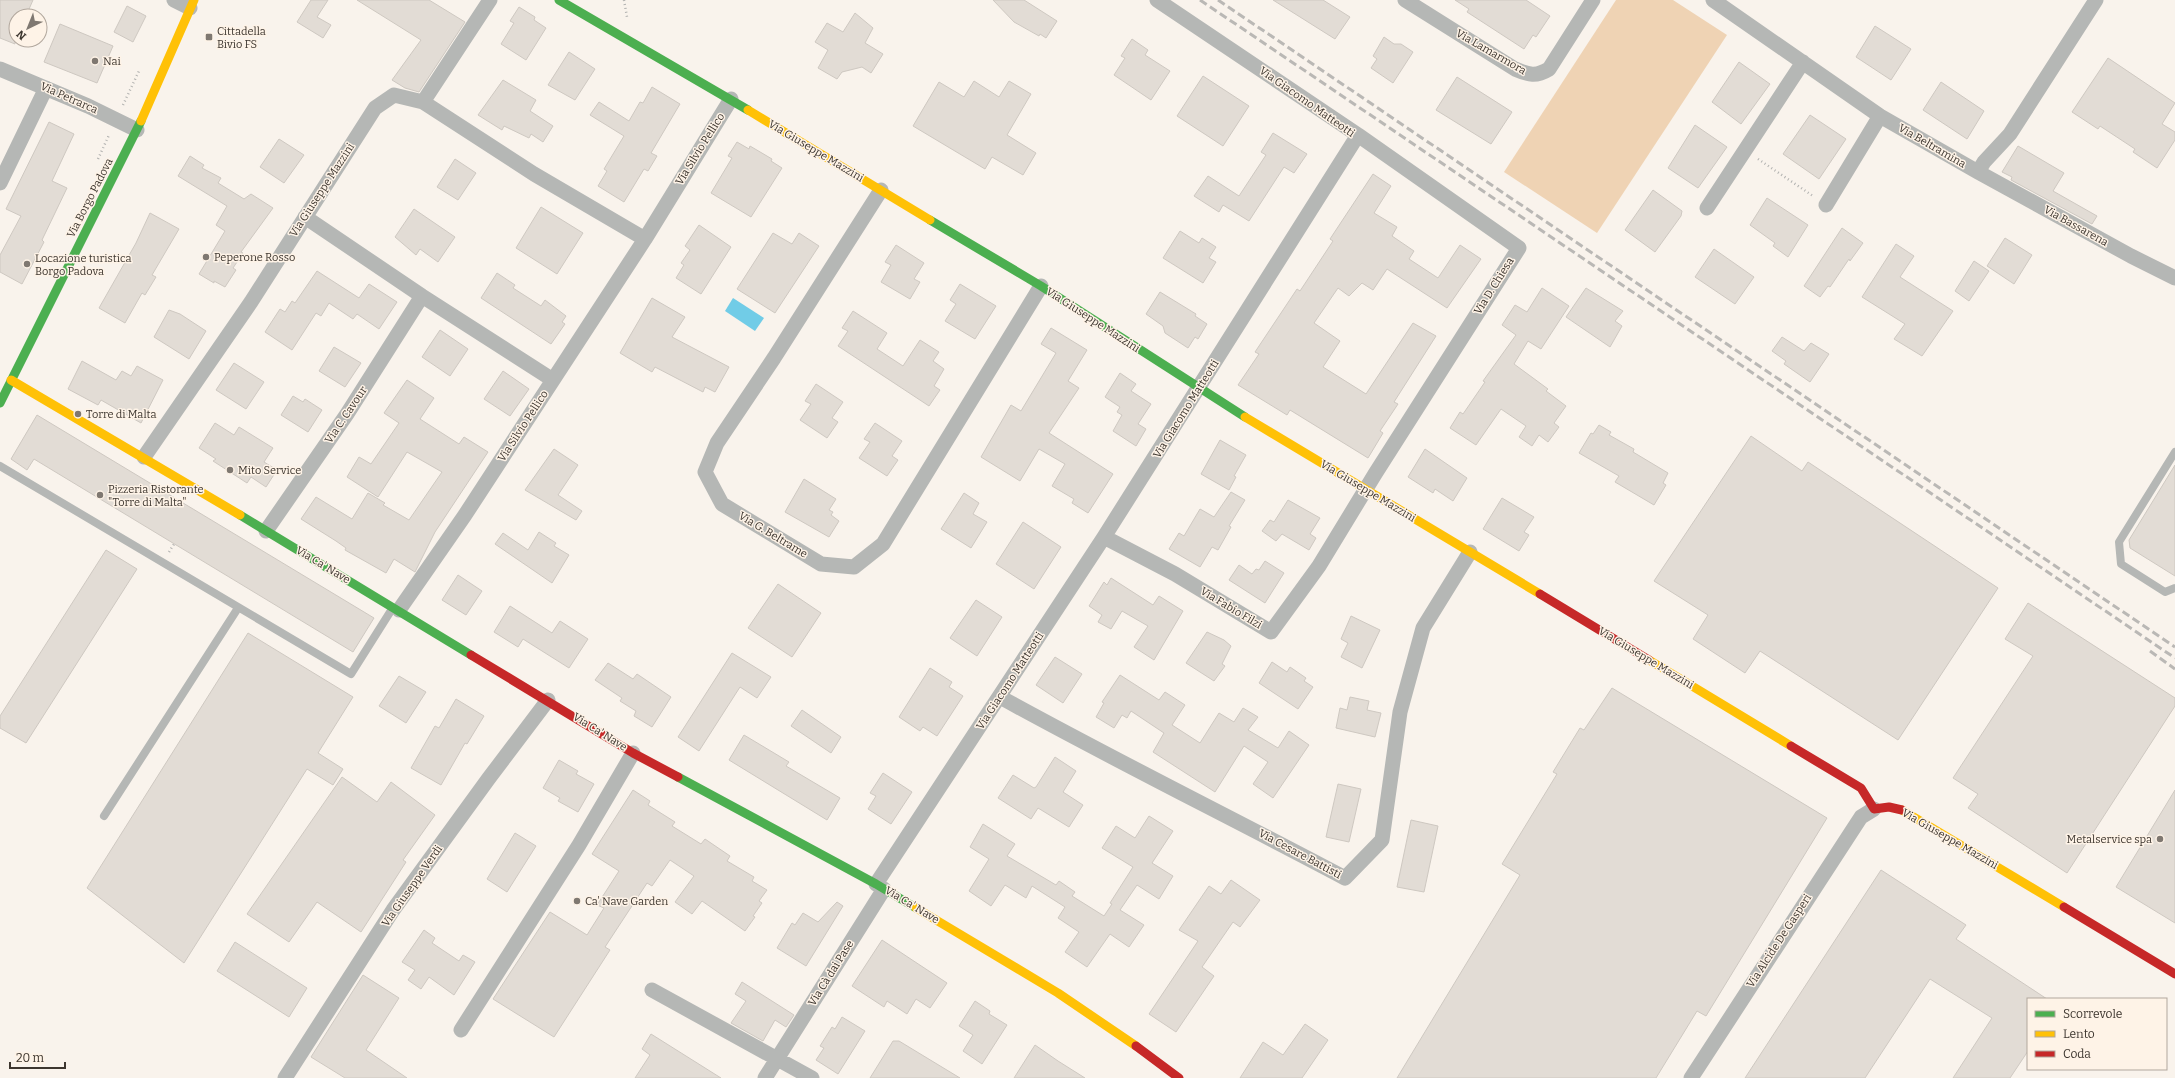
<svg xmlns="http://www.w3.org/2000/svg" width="2175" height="1078" viewBox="0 0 2175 1078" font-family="Bitter,serif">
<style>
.green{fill:#efd3b4}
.water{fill:#71cce7}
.building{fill:#e2dcd5;stroke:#cec8c1}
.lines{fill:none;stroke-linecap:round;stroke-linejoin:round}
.path{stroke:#b2b2b0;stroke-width:2.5;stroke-dasharray:1 3;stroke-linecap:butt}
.lane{stroke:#b5b7b5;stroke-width:8}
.street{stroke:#b5b7b5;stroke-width:15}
.fast{stroke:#4caf50;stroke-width:9}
.slow{stroke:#ffc107;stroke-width:9}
.jam{stroke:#c62828;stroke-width:9}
.rail{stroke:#bab8b5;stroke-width:3;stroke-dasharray:8 4;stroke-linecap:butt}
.poi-dot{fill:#7f7871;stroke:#fef3e7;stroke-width:1.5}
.labels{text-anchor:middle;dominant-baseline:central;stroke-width:3;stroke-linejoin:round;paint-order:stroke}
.poi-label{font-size:11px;fill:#3d362f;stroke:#fef3e7;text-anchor:start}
.street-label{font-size:11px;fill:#3d362f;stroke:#fef3e7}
</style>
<rect width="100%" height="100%" fill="#f9f3ec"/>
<!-- green -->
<path class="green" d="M1616,0H1673L1727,35L1597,233L1504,172Z"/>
<!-- water -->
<path class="water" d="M733,298L764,318L755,331L725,311Z"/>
<!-- building -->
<path class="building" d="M0,0H33L26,16H16L15,44L0,38Z
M311,0H328L317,17L331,25L323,38L297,22Z
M357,0H429L465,22L419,92L405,88L392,80L421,40Z
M993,0H1024L1057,21L1046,38L1040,34L1039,36L1014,22Z
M1273,0H1323L1350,17L1335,39Z
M1455,0H1526L1550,16L1536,37L1533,35L1524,49L1467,12L1469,9Z
M127,6L146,16L133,42L114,32Z
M519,7L535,17L534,20L546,28L526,60L501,44L514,23L510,21Z
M855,13L873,28L865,43L883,54L871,73L862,67L842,72L837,79L818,68L828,50L815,42L827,23L843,32Z
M60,24L113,46L97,83L44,62Z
M1875,26L1911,49L1891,80L1856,57Z
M1384,37L1394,44H1401L1413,52L1393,83L1371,68L1377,59L1373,56Z
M1132,39L1148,50L1145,55L1170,71L1151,100L1114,75L1125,58L1121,56Z
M569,52L595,69L575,100L548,85Z
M2108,58L2175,103L2162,124L2175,132V140L2157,168L2133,152L2135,149L2100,126L2098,129L2072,112Z
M1739,62L1770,84L1741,124L1712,102Z
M1203,76L1249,106L1223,146L1177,116Z
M1457,77L1512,112L1491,144L1436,110Z
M503,80L536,100L530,111L553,126L543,142L531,134L529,138L504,126L502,130L478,115Z
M974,81L999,97L1009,81L1031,94L1007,135L1036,153L1023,175L992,157L985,169L913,126L939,82L964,97Z
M1941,82L1984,111L1967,139L1923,110Z
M652,87L680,104L651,153L657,156L648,171L644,169L624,202L598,186L607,171L604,169L624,136L590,115L599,102L629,121L640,102L643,103Z
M1810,115L1846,139L1819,179L1783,154Z
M49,122L74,134L52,181L67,188L42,240L44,242L22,284L0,272V255L21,216L6,209Z
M1695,125L1727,147L1698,188L1668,168Z
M1273,133L1307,154L1294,173L1284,167L1249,221L1223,205L1219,212L1194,196L1208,176L1239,196L1266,155L1261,152Z
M279,139L304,155L284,183L260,167Z
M737,142L749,149L750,146L772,159L771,161L782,168L751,217L711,193L732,158L728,156Z
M2018,146L2064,173L2053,191L2097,216L2092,224L2011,180L2012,177L2002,172Z
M190,156L204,165L202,168L221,178L218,183L244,199L251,194L273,208L241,252L243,253L233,268L236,270L225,287L214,281V283L199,274L225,231L216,225L227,206L178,176Z
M455,159L476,173L458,200L437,187Z
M1373,174L1391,186L1374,213L1397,227L1392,236L1414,251L1409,259L1438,278L1460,245L1481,259L1447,308L1387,269L1373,290L1362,283L1349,296L1338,288L1314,323L1340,341L1323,367L1366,394L1413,323L1436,336L1394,402L1398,404L1380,431L1383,433L1368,458L1290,410L1287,415L1238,385L1259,354L1255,352L1297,289L1300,291L1333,241L1330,239Z
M1653,190L1682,211L1681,216L1655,252L1625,230Z
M1767,198L1808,225L1788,257L1773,246L1775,243L1750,225Z
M541,207L583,233L557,274L516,248Z
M414,209L455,237L438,262L420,249L416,255L395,237Z
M150,213L179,229L152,275L156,277L145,295L142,293L125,323L99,308L136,243Z
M699,225L731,247L701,294L676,278L684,265L681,263L690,250L685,246Z
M1842,228L1863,243L1850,261L1849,259L1830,287L1828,286L1820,297L1804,286Z
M1180,231L1199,243L1202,238L1216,247L1209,258L1216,262L1203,283L1163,258Z
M773,233L792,244L799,233L819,246L775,313L737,289Z
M2005,238L2032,255L2014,284L1987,266Z
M1896,244L1914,256L1900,277L1953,311L1922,356L1894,339L1905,324L1862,297Z
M896,245L924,263L914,279L920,282L910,299L881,282L891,265L885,262Z
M1714,249L1754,277L1735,304L1695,277Z
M1974,261L1989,271L1969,301L1955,291Z
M317,271L359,298L369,284L397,302L379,329L357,314L353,319L329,303L321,316L316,313L292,350L265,332L280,309L285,312L292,301L295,303Z
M497,273L515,285L513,288L541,306L545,300L566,316L562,322L565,324L551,344L481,298Z
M960,284L996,306L975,339L945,321L956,304L950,300Z
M1542,288L1569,306L1541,349L1528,341L1514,364L1548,389L1546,391L1566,406L1554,423L1559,427L1548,442L1539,435L1532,446L1519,437L1526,426L1501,409L1476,445L1450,428L1460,412L1463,414L1485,382L1483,381L1516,335L1502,325L1515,305L1527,312Z
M1586,288L1623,311L1615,321L1622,326L1610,347L1566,317Z
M1160,292L1196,314L1195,316L1207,324L1198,339L1195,337L1188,348L1165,333L1163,326L1146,314Z
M652,298L685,317L672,337L729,367L715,392L705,387L703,392L655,367L652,372L620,353Z
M169,310L180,314L206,331L189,359L154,337Z
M853,311L887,333L877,349L903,366L920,340L939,352L933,361L944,369L934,386L940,390L929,406L838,346L848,331L842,328Z
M1051,328L1087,350L1068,381L1079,388L1049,433L1113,474L1088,513L1072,503L1074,499L1052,486L1065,464L1039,449L1020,481L981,457L1011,405L1021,411L1056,353L1041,344Z
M440,330L468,349L450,376L422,357Z
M1782,337L1804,351L1811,343L1829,354L1810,382L1784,364L1786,361L1772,351Z
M334,347L361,363L345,387L319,371Z
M82,361L116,380L122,371L131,376L137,366L163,380L141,423L101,400L98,405L68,389Z
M234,363L264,382L246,409L216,390Z
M503,371L529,389L510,416L484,399Z
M1120,373L1136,384L1131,391L1151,404L1138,424L1146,429L1136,446L1113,431L1122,415L1117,412L1120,407L1105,397Z
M407,380L434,398L420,419L459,444L464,437L488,452L435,532L415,572L394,559L386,573L345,550L346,548L336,541L301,519L316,497L352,519L368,493L385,503L383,505L409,520L442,472L407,452L378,497L347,477L359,457L371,464L399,423L384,413Z
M816,384L843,402L832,418L838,422L827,438L800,420L811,404L805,401Z
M293,396L303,402L305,399L322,410L308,432L281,415Z
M37,415L374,618L353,652L34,459L27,470L11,459Z
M215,423L234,435L239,427L273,448L264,462L277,470L266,487L251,477L247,483L213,461L216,459L199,448Z
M875,423L902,441L892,456L898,460L887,476L859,458L870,442L864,439Z
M1599,425L1611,432L1609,435L1634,449L1633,452L1668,473L1663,483L1666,485L1654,505L1615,482L1619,476L1579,453L1591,433L1593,434Z
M1751,436L1802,471L1808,462L1998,588L1898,740L1760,651L1745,673L1693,639L1708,615L1654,581Z
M1220,440L1246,455L1234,476L1236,477L1229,490L1201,474Z
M554,449L578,465L558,495L582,511L576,520L525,490Z
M1425,449L1467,478L1453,501L1435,489L1433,493L1408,477Z
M2175,465V576L2130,548L2129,540Z
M804,479L836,499L829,510L833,512L831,515L839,521L829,537L785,512Z
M1231,492L1245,500L1229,526L1231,527L1218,550L1212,547L1200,567L1169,549L1179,533L1184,536L1200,509L1214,517Z
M964,493L979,503L973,514L987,522L971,548L941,529Z
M1502,498L1534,517L1524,532L1529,535L1519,551L1483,529Z
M1288,500L1320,518L1310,534L1316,538L1309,550L1282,534L1276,541L1262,531L1270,520L1274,522Z
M1023,522L1061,547L1034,589L996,564Z
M539,532L556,543L554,546L569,555L552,583L495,544L503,533L528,550Z
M106,550L137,569L26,743L0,728V716Z
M1265,561L1284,573L1265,603L1229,580L1239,565L1252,574L1256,569L1259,570Z
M458,575L482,591L466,615L442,600Z
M1111,578L1153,605L1159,596L1183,611L1154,660L1134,647L1148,626L1122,611L1111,629L1098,622L1102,615L1089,606L1104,582L1107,585Z
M778,584L821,613L792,657L748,628Z
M976,600L1002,617L977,656L950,638Z
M2028,603L2175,698V706L2067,873L1968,808L1978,794L1953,778L2033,656L2005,639Z
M510,606L552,633L560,621L588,639L569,668L523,639L518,647L494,632Z
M1351,616L1380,630L1362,668L1341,657L1348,643L1341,639Z
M1207,632L1224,640L1231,646L1222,664L1225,666L1214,681L1186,663Z
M248,633L353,697L318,753L343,769L333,785L307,769L184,963L87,888Z
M732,653L771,677L757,698L740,687L699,751L678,737Z
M1055,657L1082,674L1063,703L1036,685Z
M1272,662L1287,672L1290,667L1306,678L1304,681L1313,687L1298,709L1259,683Z
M608,663L633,679L637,674L671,697L652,727L634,716L636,711L620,701L622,698L595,680Z
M930,668L952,682L949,687L963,696L937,736L923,727L920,731L899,717Z
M1120,675L1159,700L1165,692L1185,705L1172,725L1200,743L1219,713L1234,722L1243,708L1258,717L1248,730L1278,748L1289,731L1309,745L1273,798L1253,784L1268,762L1244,746L1215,792L1153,752L1164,733L1131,711L1127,718L1122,715L1114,728L1096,717L1104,703L1102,702Z
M399,676L426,692L406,723L379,706Z
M1612,688L1827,818L1706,1016L1697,1011L1656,1078H1397L1520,875L1502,864L1557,774L1553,772L1580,728L1584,730Z
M1350,697L1369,701L1367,710L1381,713L1375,737L1336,728L1340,708L1347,710Z
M456,699L484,716L467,744L465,743L441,785L411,768L435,726L439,728Z
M802,710L841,737L831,753L791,726Z
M744,735L789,762L786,766L840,798L827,820L729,760Z
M1055,757L1076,771L1063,792L1083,805L1069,827L1038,808L1031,819L998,798L1013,775L1034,788L1036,787Z
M559,760L578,771L576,774L594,784L578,812L558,801L560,798L543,788Z
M883,773L912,792L891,824L868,809L876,796L870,793Z
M342,777L377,802L391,782L435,815L403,860L406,862L361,932L317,902L289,942L247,914Z
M1338,784L1361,789L1349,842L1326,837Z
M633,790L650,801L648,805L675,822L672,826L701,844L705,839L730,856L727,861L754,877L752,881L767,890L759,901L762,903L753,916L755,917L745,931L702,901L692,914L675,902L694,876L670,860L652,886L647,883L605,947L610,950L554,1037L493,999L550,912L587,935L604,908L597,905L619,871L592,854Z
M2175,790V923L2116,887Z
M1149,816L1173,831L1152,863L1173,876L1159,899L1137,885L1120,910L1144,925L1129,947L1110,934L1087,967L1065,952L1079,932L1058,918L1065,907L1032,886L1026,898L1005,885L991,906L969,891L989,859L970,847L983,824L1015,844L1007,856L1056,885L1059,881L1075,892L1072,896L1104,916L1112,904L1110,903L1133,867L1102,848L1116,826L1135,838Z
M1411,820L1438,826L1424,892L1397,887Z
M515,833L536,846L507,892L487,879Z
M1881,870L1966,925L1956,939L2047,999H2028V1051L2010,1078H1953L1992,1018L1930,979L1865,1078H1745Z
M1231,880L1260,900L1240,927L1233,922L1202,967L1214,976L1176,1032L1149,1014L1198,941L1179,930L1209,886L1221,894Z
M837,902L843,906L806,966L777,948L792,923L795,925L803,913L818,922Z
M424,930L435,938L432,943L459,961L463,955L475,962L454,995L429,977L421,989L408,980L415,970L402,962Z
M882,940L947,983L930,1008L916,999L907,1014L887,1001L884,1007L852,986Z
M235,942L307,988L289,1017L217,971Z
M363,975L399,998L366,1050L407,1078H345L311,1057Z
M742,982L794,1015L786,1027L775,1020L763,1041L731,1023L746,1001L735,994Z
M975,1001L990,1011L989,1014L1007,1025L982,1064L963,1051L973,1035L959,1026Z
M842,1017L865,1031L838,1074L816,1060L824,1048L820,1046L832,1027L835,1029Z
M1305,1024L1328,1040L1302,1078H1240L1263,1042L1283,1055Z
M651,1034L721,1078H635L650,1055L642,1049Z
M893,1041H899L960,1078H870Z
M1035,1045L1058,1061L1085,1078H1014Z"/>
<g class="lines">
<!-- path -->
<path class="path" d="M624,0L627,17
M123,105L139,71
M98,159L109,135
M1758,159L1813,196
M169,552L174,544"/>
<!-- lane -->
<path class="lane" d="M2175,452L2119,542L2121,564L2165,592L2175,588
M0,466L351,674L392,609
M104,816L238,608"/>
<!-- street -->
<path class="street" d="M174,0L190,8
M1405,0L1515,69C1529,75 1536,77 1549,69L1593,0
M1713,0L1880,116L1978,172L2131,256L2175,278
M0,69L88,106L137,130
M423,102L534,174L645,239
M1978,172L1984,162L2010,134L2096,0
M0,183L46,88
M881,190L774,358L717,443L705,472L722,504L821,564L854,567L883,544L1041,286
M1826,205L1880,116
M1707,208L1803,62
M305,217L422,296L553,380
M144,457L251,302L375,108L394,95L423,102L490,0
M266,531L347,414L422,296
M1104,537L1175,574L1271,632L1319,566L1375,474L1519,248L1358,135
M399,610L465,515L645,239L731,99
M1000,697C1114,760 1230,817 1345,878L1382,840L1400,712L1423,628L1470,552
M876,884L1104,537L1358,135L1157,0
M652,990L812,1078
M461,1030L579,845L633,753
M285,1078L393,910L489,778L548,700
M765,1078L884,889
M1691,1078L1861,817L1874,809"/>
<!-- fast -->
<path class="fast" d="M559,0L748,110
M930,220L1041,286L1245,417
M0,403L141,121
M240,515L471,655
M678,777L876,884L916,908"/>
<!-- slow -->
<path class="slow" d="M748,110L930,220
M141,121L194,0
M11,380L240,515
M1245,417L1540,594
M1649,660L1791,746
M1902,810L2064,907
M916,908L1058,993L1136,1046"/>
<!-- jam -->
<path class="jam" d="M1540,594L1649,660
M471,655L633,753L678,777
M1791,746L1861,788L1874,809L1889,807L1902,810
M2064,907L2175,974
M1136,1046L1179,1078"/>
<!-- rail -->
<path class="rail" d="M1200,0L2175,658
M1218,0L2175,647
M2150,651L2175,669"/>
</g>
<!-- markers -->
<g class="poi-dot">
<rect x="205" y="33" width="8" height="8" rx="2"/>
<circle cx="95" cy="61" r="4"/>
<circle cx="206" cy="257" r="4"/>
<circle cx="27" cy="264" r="4"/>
<circle cx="78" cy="414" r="4"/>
<circle cx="230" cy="470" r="4"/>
<circle cx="100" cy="495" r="4"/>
<circle cx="2160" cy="839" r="4"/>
<circle cx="577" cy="901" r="4"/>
</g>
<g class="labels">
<!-- poi labels -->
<g class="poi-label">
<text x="217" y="31">Cittadella<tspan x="217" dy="13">Bivio FS</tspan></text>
<text x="103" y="61">Nai</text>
<text x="214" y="257">Peperone Rosso</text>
<text x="35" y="258">Locazione turistica<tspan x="35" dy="13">Borgo Padova</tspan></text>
<text x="86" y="414">Torre di Malta</text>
<text x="238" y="470">Mito Service</text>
<text x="108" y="489">Pizzeria Ristorante<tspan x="108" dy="13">"Torre di Malta"</tspan></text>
<text x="2152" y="839" text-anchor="end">Metalservice spa</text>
<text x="585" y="901">Ca' Nave Garden</text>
</g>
<!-- street labels -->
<g class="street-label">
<text transform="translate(1491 52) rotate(30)">Via Lamarmora</text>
<text transform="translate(69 98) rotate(24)">Via Petrarca</text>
<text transform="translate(1307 102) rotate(35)">Via Giacomo Matteotti</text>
<text transform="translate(1932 146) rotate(30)">Via Beltramina</text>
<text transform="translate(700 149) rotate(-58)">Via Silvio Pellico</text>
<text transform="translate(816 151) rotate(31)">Via Giuseppe Mazzini</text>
<text transform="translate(322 190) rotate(-57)">Via Giuseppe Mazzini</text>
<text transform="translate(90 198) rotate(-63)">Via Borgo Padova</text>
<text transform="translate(2076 226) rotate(29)">Via Bassarena</text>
<text transform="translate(1494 286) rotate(-58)">Via D. Chiesa</text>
<text transform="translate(1093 320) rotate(33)">Via Giuseppe Mazzini</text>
<text transform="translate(1186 409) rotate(-58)">Via Giacomo Matteotti</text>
<text transform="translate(346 415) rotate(-56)">Via C. Cavour</text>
<text transform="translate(523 426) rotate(-57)">Via Silvio Pellico</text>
<text transform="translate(1368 491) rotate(31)">Via Giuseppe Mazzini</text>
<text transform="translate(773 535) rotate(31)">Via G. Beltrame</text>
<text transform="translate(323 565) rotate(31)">Via Ca' Nave</text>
<text transform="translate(1231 608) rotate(31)">Via Fabio Filzi</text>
<text transform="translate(1646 658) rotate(31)">Via Giuseppe Mazzini</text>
<text transform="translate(1010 681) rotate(-57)">Via Giacomo Matteotti</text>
<text transform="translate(600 732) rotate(32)">Via Ca' Nave</text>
<text transform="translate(1950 839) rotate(30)">Via Giuseppe Mazzini</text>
<text transform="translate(1300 854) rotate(28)">Via Cesare Battisti</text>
<text transform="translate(412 886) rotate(-55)">Via Giuseppe Verdi</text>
<text transform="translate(912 905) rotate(31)">Via Ca' Nave</text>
<text transform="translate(1779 941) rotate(-57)">Via Alcide De Gasperi</text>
<text transform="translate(831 973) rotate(-58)">Via Cà dai Pase</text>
</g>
</g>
<!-- legend -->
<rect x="2027" y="998" width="140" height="72" fill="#fef3e7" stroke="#b1a79d"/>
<rect x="2035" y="1011" width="20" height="6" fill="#4caf50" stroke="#b1a79d"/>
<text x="2063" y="1018" font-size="12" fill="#3d362f">Scorrevole</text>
<rect x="2035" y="1031" width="20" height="6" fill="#ffc107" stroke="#b1a79d"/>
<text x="2063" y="1038" font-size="12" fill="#3d362f">Lento</text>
<rect x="2035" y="1051" width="20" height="6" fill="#c62828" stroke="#b1a79d"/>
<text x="2063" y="1058" font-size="12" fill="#3d362f">Coda</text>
<!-- north arrow -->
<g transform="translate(28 28) rotate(223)"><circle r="19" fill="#fef3e7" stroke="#b1a79d"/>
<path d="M0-3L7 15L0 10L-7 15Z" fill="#7f7871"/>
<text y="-6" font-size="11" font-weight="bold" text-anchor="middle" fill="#3d362f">N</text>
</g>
<!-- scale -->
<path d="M10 1062v6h55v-6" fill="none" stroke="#3d362f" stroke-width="2"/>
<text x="16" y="1062" font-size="12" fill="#3d362f" stroke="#fef3e7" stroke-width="3" paint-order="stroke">20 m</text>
</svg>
